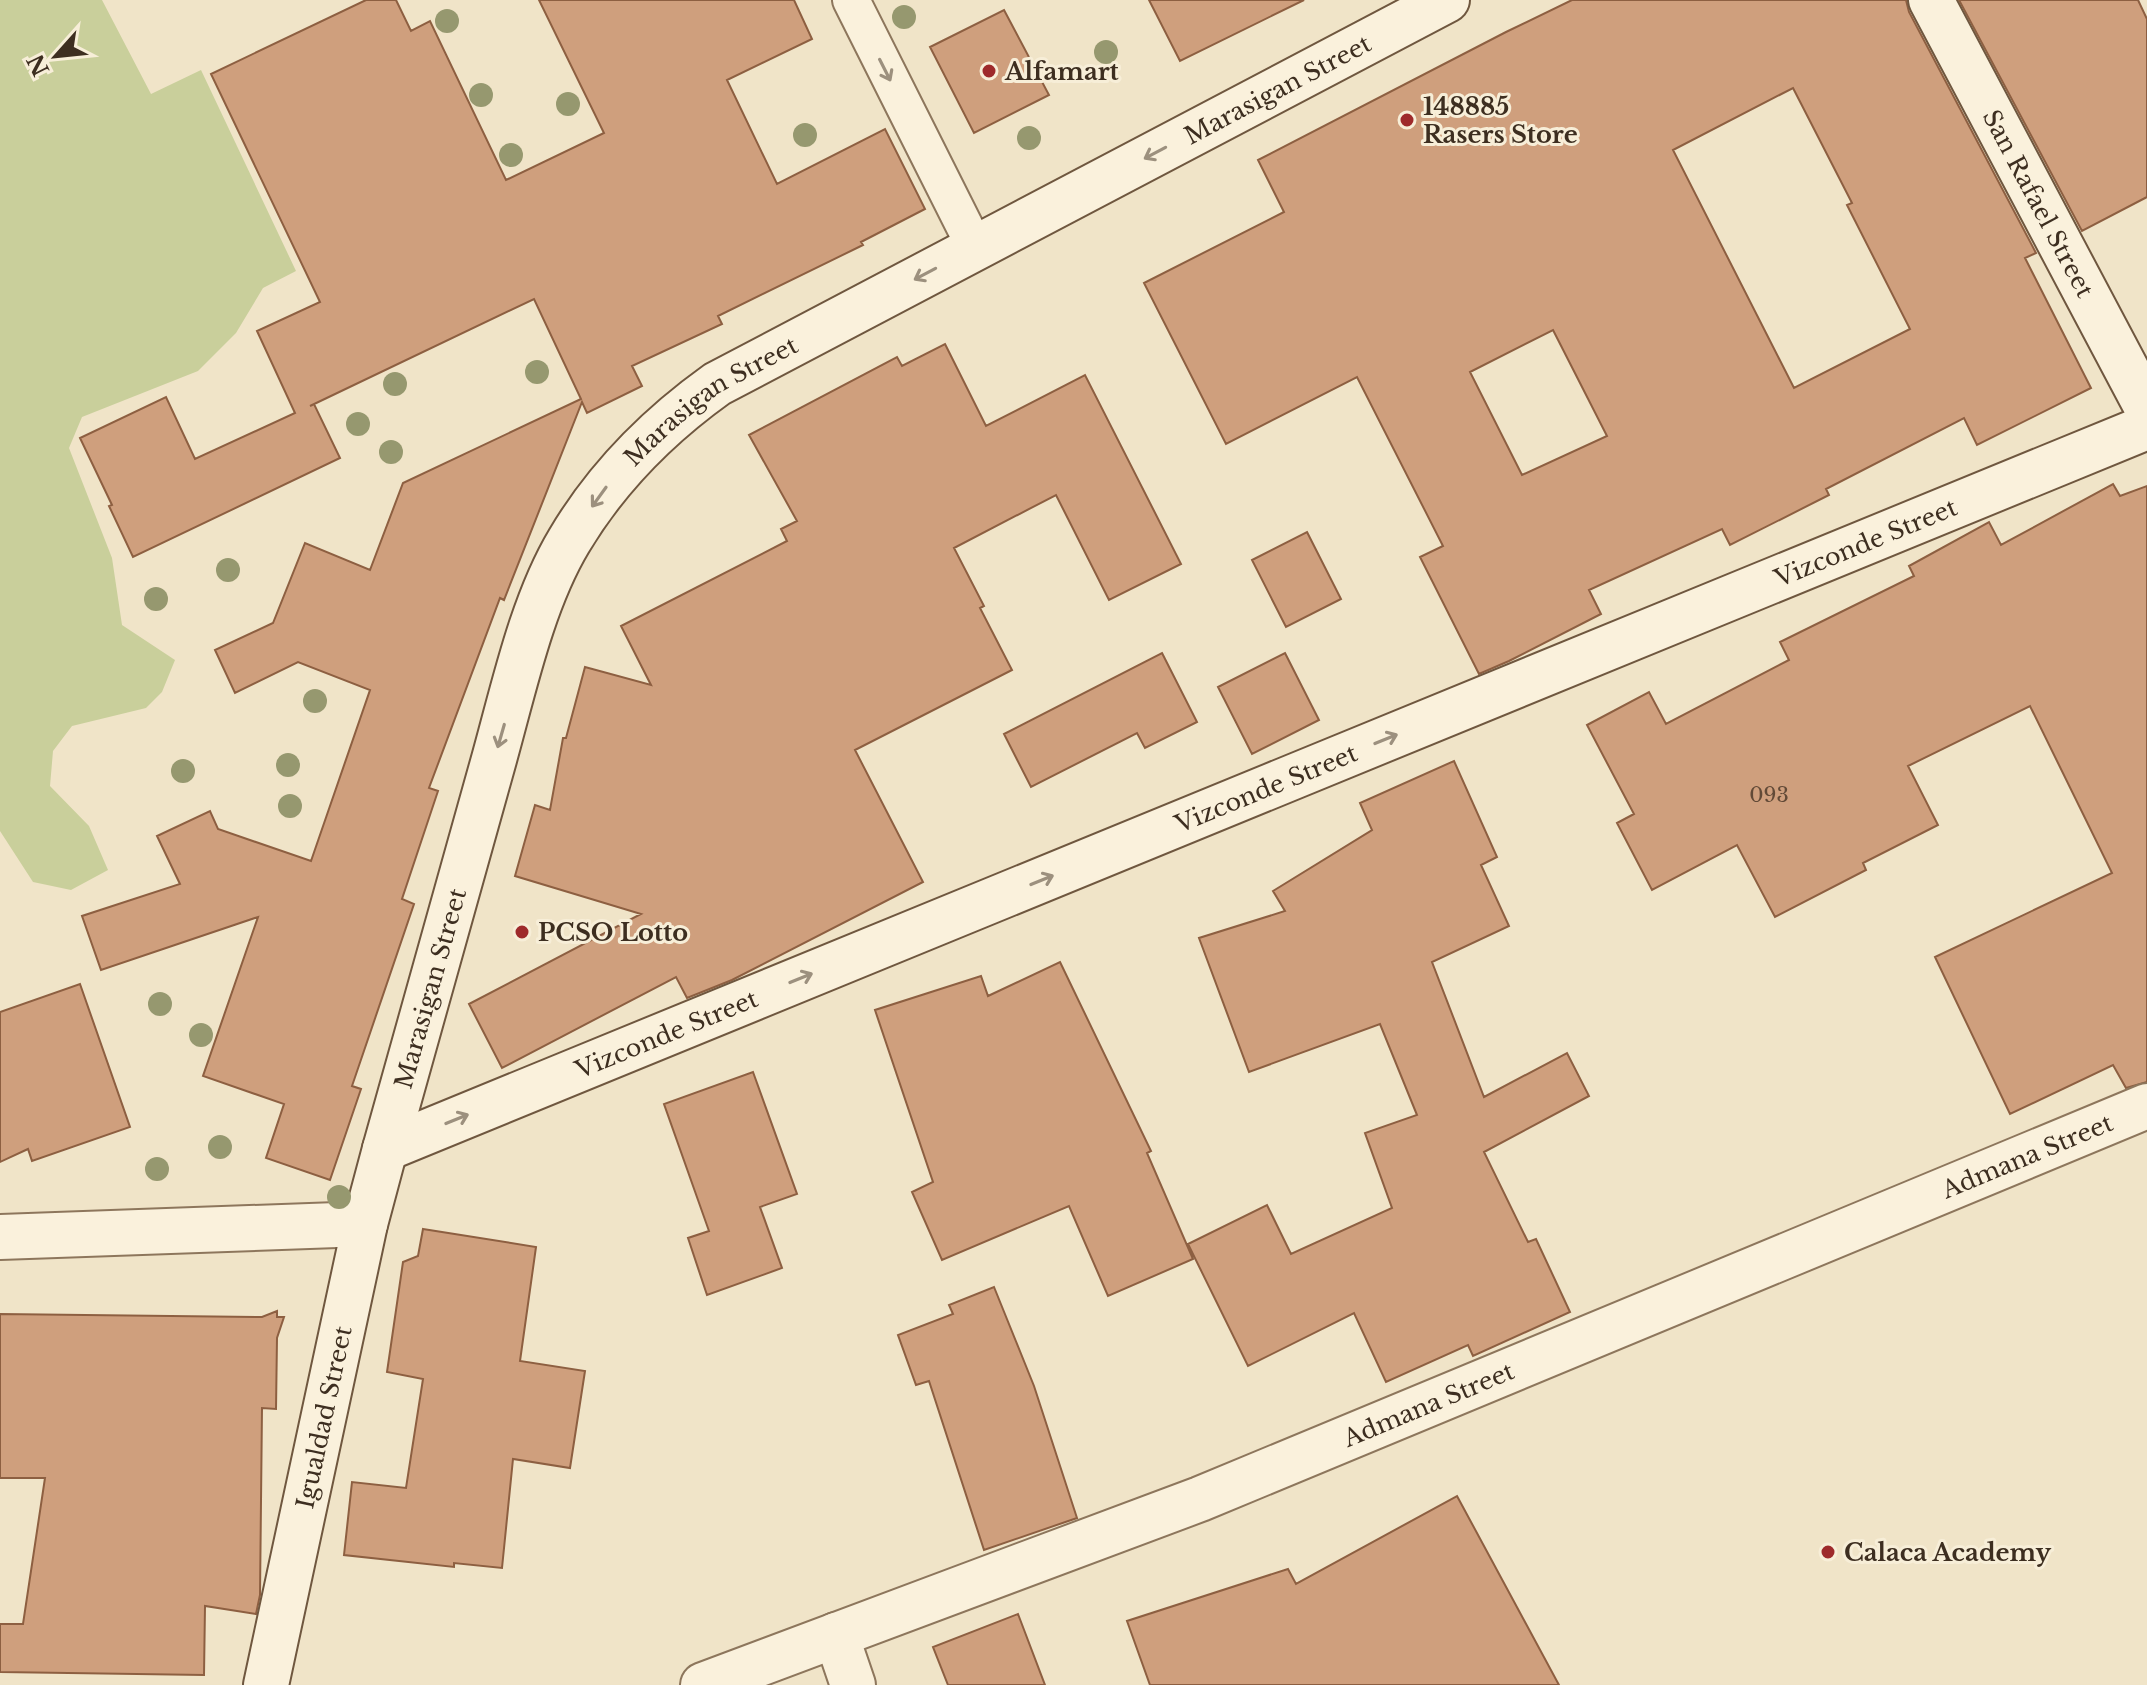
<svg xmlns="http://www.w3.org/2000/svg" width="2147" height="1685" viewBox="0 0 2147 1685" font-family="'Libre Baskerville',serif">
<style>
.green{fill:#c9cf9b}
.building{fill:#cf9f7d;stroke:#8d5f41;stroke-width:2;fill-rule:evenodd}
.lines{fill:none;stroke-linecap:round;stroke-linejoin:round}
.lane-casing{stroke:#8d765c;stroke-width:40}
.street-casing{stroke:#8d765c;stroke-width:48}
.secondary-casing{stroke:#6f573f;stroke-width:48}
.lane{stroke:#faf1dc;stroke-width:36}
.street{stroke:#faf1dc;stroke-width:44}
.secondary{stroke:#faf1dc;stroke-width:44}
.tree{fill:#96986f}
.oneway{stroke:#9c907e}
.poi-dot{fill:#9e2a2b;stroke:#f7eed8;stroke-width:3}
.labels{text-anchor:middle;dominant-baseline:central;stroke-width:6;stroke-linejoin:round;paint-order:stroke}
.number-label{font-size:20px;fill:#624a37}
.poi-label{font-size:24px;font-weight:bold;fill:#3d2e20;stroke:#f7eed8;text-anchor:start}
.street-label{font-size:24px;fill:#3d2e20;stroke:#f7eed8}
</style>
<rect width="100%" height="100%" fill="#f0e4c8"/>
<!-- green -->
<path class="green" d="M0,0H102L151,94L201,70L296,271L263,288L236,333L198,371L82,417L69,448L112,558L122,625L175,660L162,692L146,708L72,726L53,751L50,786L89,826L108,870L71,890L33,882L0,831Z"/>
<!-- building -->
<path class="building" d="M366,0H396L411,31L430,21L506,180L604,133L539,0H794L812,39L727,80L777,184L885,129L925,209L861,242L863,245L718,316L722,324L632,366L642,386L587,413L582,402L504,600L500,598L429,788L438,791L402,899L414,904L352,1086L361,1089L330,1180L266,1158L284,1104L203,1076L258,917L101,970L82,916L180,884L157,836L210,811L218,829L311,861L370,690L298,662L235,693L215,650L273,623L305,543L370,570L403,483L581,399L534,299L310,406L314,404L340,458L133,557L109,506L112,505L80,438L166,397L195,459L295,413L257,331L320,302L211,74Z
M1149,0H1304L1180,61Z
M1572,0H1906L1909,12L2036,253L2025,258L2091,388L1977,445L1964,418L1826,489L1829,495L1730,545L1722,529L1589,590L1601,614L1509,661L1479,674L1420,557L1443,546L1357,377L1226,444L1144,283L1284,212L1258,160L1506,32ZM1793,88L1852,203L1847,205L1910,329L1794,388L1673,150ZM1553,330L1607,436L1522,475L1470,372Z
M1959,0H2138L2147,19V197L2082,231Z
M1004,10L1049,95L974,133L930,47Z
M945,344L986,426L1085,375L1181,564L1109,600L1056,495L954,548L984,606L980,608L1012,670L855,750L923,882L732,980L687,998L676,977L502,1068L469,1004L641,914L515,876L535,805L550,810L563,738H566L585,667L651,685L621,626L787,541L781,529L797,521L749,435L897,357L902,366Z
M2113,484L2120,496L2147,486V1082L2126,1088L2113,1065L2010,1114L1935,957L2112,873L2030,706L1908,766L1938,825L1863,863L1866,870L1775,917L1737,845L1652,890L1617,823L1634,814L1587,725L1649,692L1666,724L1789,660L1780,642L1914,576L1909,566L1989,522L2001,545Z
M1307,532L1341,599L1286,627L1252,560Z
M1162,653L1197,722L1145,748L1137,733L1031,787L1004,734Z
M1285,653L1319,720L1252,754L1218,687Z
M1454,761L1497,857L1481,865L1509,926L1432,962L1484,1097L1567,1053L1589,1096L1484,1152L1528,1242L1536,1239L1570,1312L1473,1356L1468,1345L1386,1382L1354,1313L1248,1366L1188,1244L1267,1205L1291,1254L1392,1208L1365,1133L1417,1115L1380,1024L1249,1072L1199,938L1285,911L1273,891L1372,830L1360,803Z
M1060,962L1151,1151L1147,1153L1193,1259L1108,1296L1069,1206L942,1260L912,1192L933,1182L875,1010L981,976L988,996Z
M80,984L130,1127L32,1161L28,1149L0,1162V1012Z
M753,1072L797,1194L760,1207L782,1268L707,1295L688,1238L709,1231L664,1104Z
M423,1229L536,1247L520,1361L585,1371L570,1468L513,1459L502,1568L454,1563V1567L344,1555L352,1482L406,1488L423,1379L387,1372L403,1262L418,1256Z
M994,1287L1034,1386L1077,1518L984,1550L929,1381L916,1385L898,1335L953,1314L949,1305Z
M277,1311V1317H284L277,1338L276,1409L262,1408L260,1595L256,1614L205,1606L204,1675L0,1672V1624H23L45,1478H0V1314L262,1317Z
M1457,1496L1559,1685H1150L1127,1621L1288,1569L1296,1584Z
M1018,1614L1045,1685H948L933,1647Z"/>
<g class="lines">
<!-- lane casing -->
<g class="lane-casing">
<path id="lane" d="M851,0L975,247"/>
</g>
<!-- street casing -->
<g class="street-casing">
<g id="street">
<path d="M0,1237L365,1224"/>
<path d="M836,1635L853,1685"/>
<path id="s1" d="M703,1685L1200,1499L2147,1106"/>
</g>
</g>
<!-- secondary casing -->
<g class="secondary-casing">
<g id="secondary">
<path id="s2" d="M1931,0L2147,408"/>
<path id="s3" d="M385,1149L2147,427"/>
<path id="s4" d="M266,1685L365,1224L385,1149C420,1023 456,896 491,770C512,697 530,606 569,541C607,477 657,427 717,384L1447,0"/>
</g>
</g>
<!-- lane -->
<use href="#lane" class="lane"/>
<!-- street -->
<use href="#street" class="street"/>
<!-- secondary -->
<use href="#secondary" class="secondary"/>
</g>
<!-- trees -->
<g class="tree">
<circle cx="904" cy="17" r="12"/>
<circle cx="447" cy="21" r="12"/>
<circle cx="1106" cy="52" r="12"/>
<circle cx="481" cy="95" r="12"/>
<circle cx="568" cy="104" r="12"/>
<circle cx="805" cy="135" r="12"/>
<circle cx="1029" cy="138" r="12"/>
<circle cx="511" cy="155" r="12"/>
<circle cx="537" cy="372" r="12"/>
<circle cx="395" cy="384" r="12"/>
<circle cx="358" cy="424" r="12"/>
<circle cx="391" cy="452" r="12"/>
<circle cx="228" cy="570" r="12"/>
<circle cx="156" cy="599" r="12"/>
<circle cx="315" cy="701" r="12"/>
<circle cx="288" cy="765" r="12"/>
<circle cx="183" cy="771" r="12"/>
<circle cx="290" cy="806" r="12"/>
<circle cx="160" cy="1004" r="12"/>
<circle cx="201" cy="1035" r="12"/>
<circle cx="220" cy="1147" r="12"/>
<circle cx="157" cy="1169" r="12"/>
<circle cx="339" cy="1197" r="12"/>
</g>
<!-- one-way arrows -->
<defs><path id="oneway-shaft" d="M-6 0H5M1.5-3L5.5 0L1.5 3" fill="none" stroke-width="1.6" stroke-linecap="round" stroke-linejoin="round" transform="scale(2)"/></defs>
<g class="oneway">
<use href="#oneway-shaft" transform="translate(885 70) rotate(63)"/>
<use href="#oneway-shaft" transform="translate(1155 153) rotate(152)"/>
<use href="#oneway-shaft" transform="translate(925 274) rotate(152)"/>
<use href="#oneway-shaft" transform="translate(599 497) rotate(126)"/>
<use href="#oneway-shaft" transform="translate(501 736) rotate(106)"/>
<use href="#oneway-shaft" transform="translate(1386 739) rotate(-22)"/>
<use href="#oneway-shaft" transform="translate(1042 880) rotate(-22)"/>
<use href="#oneway-shaft" transform="translate(801 978) rotate(-22)"/>
<use href="#oneway-shaft" transform="translate(457 1119) rotate(-22)"/>
</g>
<!-- markers -->
<g class="poi-dot">
<circle cx="989" cy="71" r="8"/>
<circle cx="1407" cy="120" r="8"/>
<circle cx="522" cy="932" r="8"/>
<circle cx="1828" cy="1552" r="8"/>
</g>
<g class="labels">
<!-- number labels -->
<g class="number-label">
<text x="1769" y="795">093</text>
</g>
<!-- poi labels -->
<g class="poi-label">
<text x="1005" y="71">Alfamart</text>
<text x="1423" y="106">148885<tspan x="1423" dy="28">Rasers Store</tspan></text>
<text x="538" y="932">PCSO Lotto</text>
<text x="1844" y="1552">Calaca Academy</text>
</g>
<!-- street labels -->
<g class="street-label">
<text stroke="none"><textPath href="#s4" startOffset="2036">Marasigan Street</textPath></text>
<text stroke="none"><textPath href="#s2" startOffset="230">San Rafael Street</textPath></text>
<text stroke="none"><textPath href="#s4" startOffset="1388">Marasigan Street</textPath></text>
<text stroke="none"><textPath href="#s3" startOffset="1600">Vizconde Street</textPath></text>
<text stroke="none"><textPath href="#s3" startOffset="952">Vizconde Street</textPath></text>
<text stroke="none"><textPath href="#s4" startOffset="716">Marasigan Street</textPath></text>
<text stroke="none"><textPath href="#s3" startOffset="304">Vizconde Street</textPath></text>
<text stroke="none"><textPath href="#s1" startOffset="1426">Admana Street</textPath></text>
<text stroke="none"><textPath href="#s1" startOffset="778">Admana Street</textPath></text>
<text stroke="none"><textPath href="#s4" startOffset="274">Igualdad Street</textPath></text>
</g>
</g>
<!-- north arrow -->
<g transform="translate(56 56) rotate(243)" stroke="#f7eed8" stroke-width="6" paint-order="stroke">
<path d="M0-6L14 30L0 20L-14 30Z" fill="#3d2e20"/>
<text y="-12" font-size="22" font-weight="bold" text-anchor="middle" fill="#3d2e20">N</text>
</g>
</svg>
